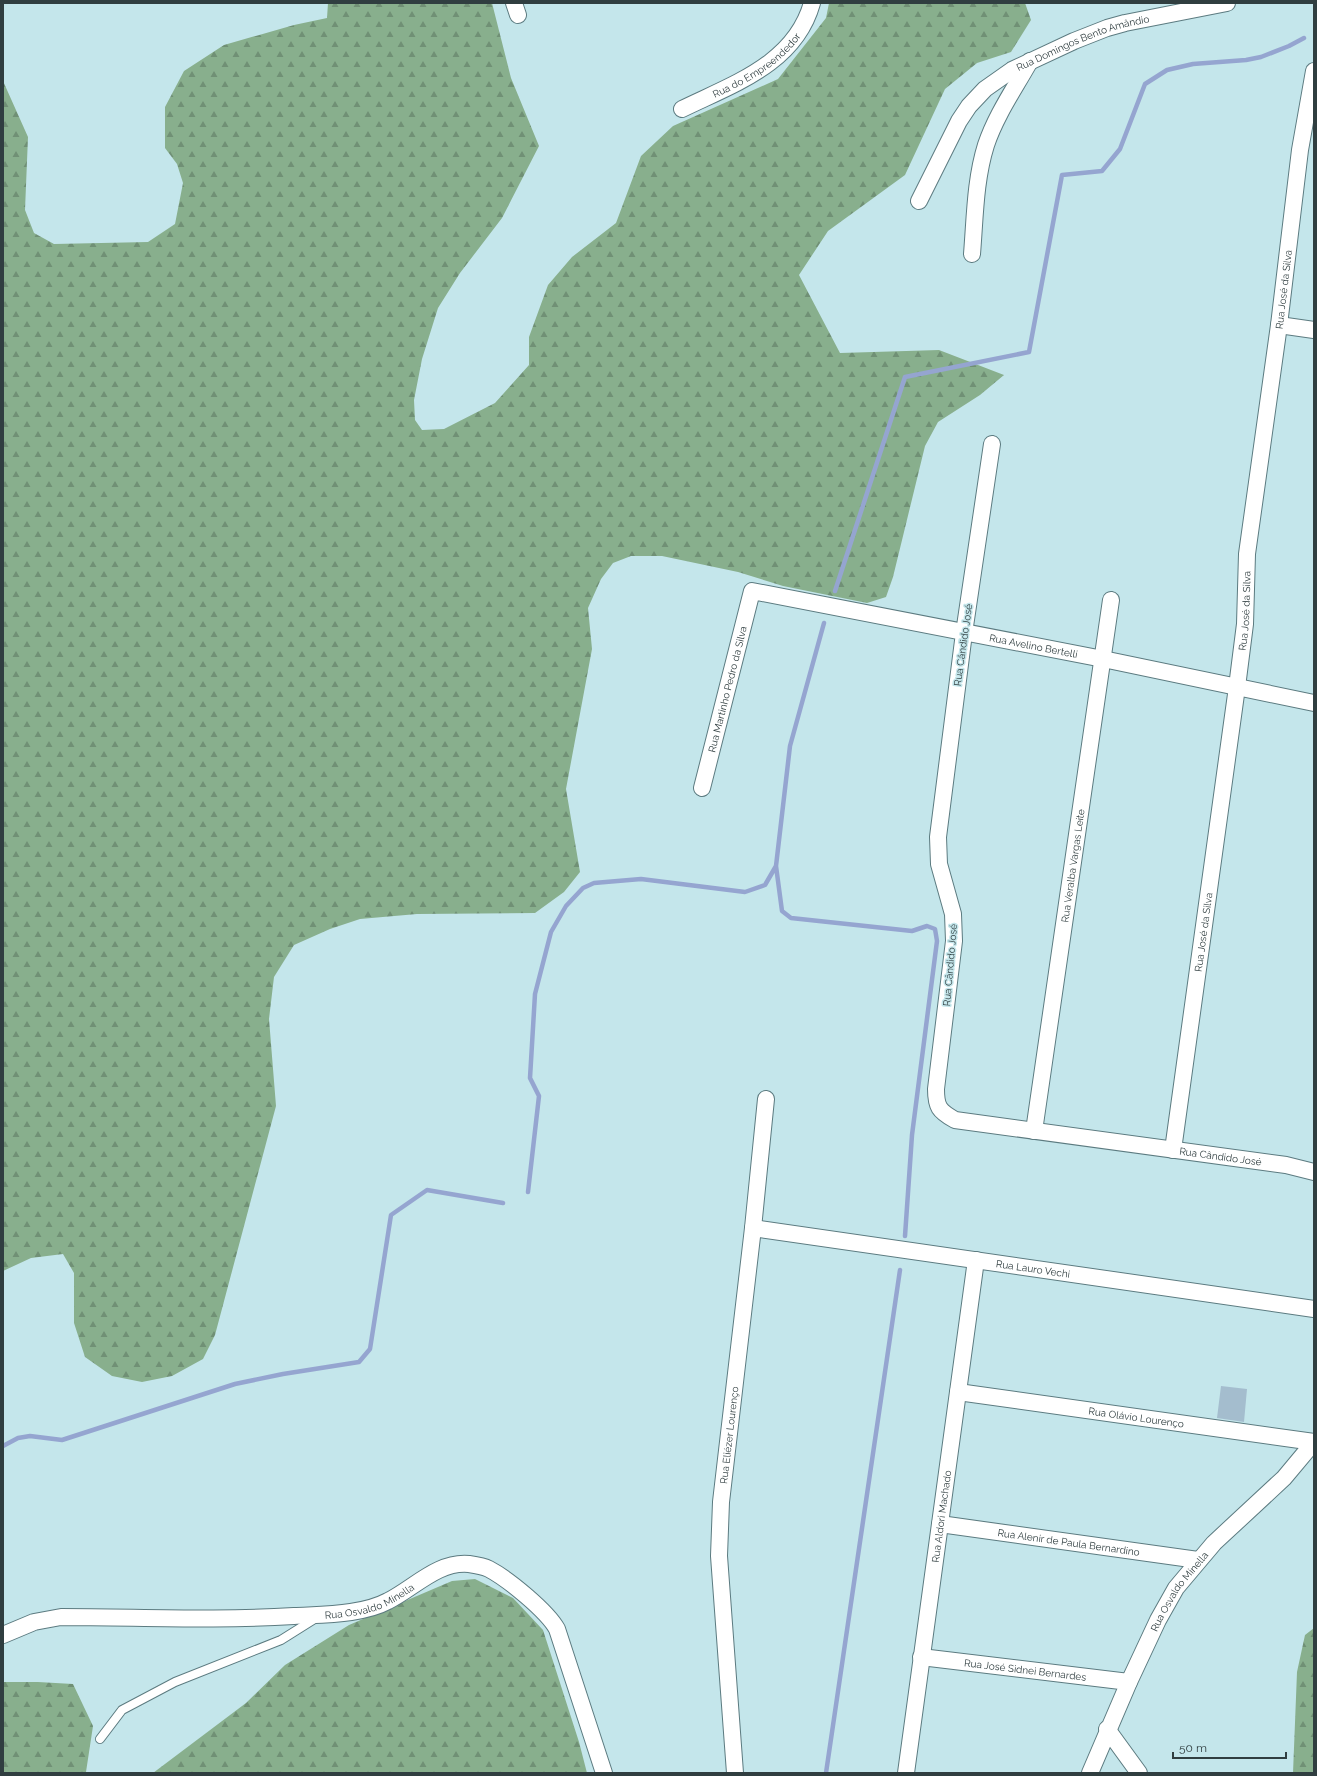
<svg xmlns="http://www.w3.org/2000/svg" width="1317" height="1776" viewBox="0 0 1317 1776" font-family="Raleway,sans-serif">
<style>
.forest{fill:url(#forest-firs)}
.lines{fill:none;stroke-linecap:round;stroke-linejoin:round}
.stream{stroke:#95a5d0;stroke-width:4.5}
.building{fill:#a4bdce}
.service-casing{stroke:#5c7b80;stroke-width:10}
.minor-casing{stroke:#5c7b80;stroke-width:18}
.service{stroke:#fff;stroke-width:8}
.minor{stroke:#fff;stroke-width:16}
.labels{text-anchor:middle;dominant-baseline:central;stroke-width:3;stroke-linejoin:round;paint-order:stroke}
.street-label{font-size:10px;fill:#303e40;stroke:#c4e6eb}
</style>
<defs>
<pattern id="forest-firs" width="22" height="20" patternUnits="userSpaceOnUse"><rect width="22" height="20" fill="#88af8d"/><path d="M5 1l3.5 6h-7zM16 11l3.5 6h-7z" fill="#709075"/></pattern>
</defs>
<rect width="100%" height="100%" fill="#c4e6eb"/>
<!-- forest -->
<path class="forest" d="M328,3H492L511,78L539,146L502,218L460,273L438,308L422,359L414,400L415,420L422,430L444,429L495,403L529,365V337L548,285L572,257L616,223L641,156L673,126L778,79L826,18L829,3H1025L1031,20L1011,52L977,63L945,89L905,175L828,231L799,275L840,353L939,350L1004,375L980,395L938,422L925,446L893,577L886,597L867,603L783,586L738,572L662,556H631L613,563L601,579L588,608L592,649L566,789L580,872L564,892L535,913L417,914L360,919L330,929L294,945L274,977L269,1019L276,1106L215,1335L203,1359L172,1376L142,1382L112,1376L85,1357L74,1323V1273L63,1254L31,1258L3,1271V81L28,137L25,210L34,233L54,244L148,242L175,224L183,183L177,164L165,148V107L184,71L224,45L294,25L327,18Z
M475,1579L513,1598L543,1630L579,1742L587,1773H153L246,1703L285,1665L349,1625L452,1581Z
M1314,1628V1773H1293L1297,1672L1305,1635Z
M3,1682H38L73,1684L93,1726L86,1772L88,1773H3Z"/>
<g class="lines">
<!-- stream -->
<path class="stream" d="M835,591L905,377L1029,352L1062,175L1102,171L1120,149L1145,84L1167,70L1193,64L1246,60L1261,57L1289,46L1304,38
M824,623L790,746L776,866L782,911L791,918L912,931L927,926L935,929L937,941L912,1135L905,1236
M528,1192L539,1096L530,1078L535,994L551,932L566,906L583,888L594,883L641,879L745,892L765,885L776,866
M3,1446L18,1438L30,1436L62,1440L235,1384L283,1374L359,1362L370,1349L391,1215L427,1190L503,1203
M826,1773L900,1270"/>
</g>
<!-- building -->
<path class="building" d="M1221,1386L1247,1389L1244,1422L1217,1418Z"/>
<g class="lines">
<!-- service casing -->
<g class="service-casing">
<path id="service" d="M100,1739L122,1710L175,1682L281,1640L316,1618"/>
</g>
<!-- minor casing -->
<g class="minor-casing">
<g id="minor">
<path d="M514,3L518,15"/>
<path id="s1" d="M682,109C733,84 795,64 812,3"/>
<path id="s2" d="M919,201L959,121L969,106L985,89L1012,70L1074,41L1107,28L1125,23L1227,3"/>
<path d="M972,254C975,218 975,180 986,145C996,115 1015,88 1030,61"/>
<path d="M1279,325L1314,330"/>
<path id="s3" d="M992,444L964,633L938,837L939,864L953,914L954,941L936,1089C936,1107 939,1111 955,1120L1286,1165L1314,1172"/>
<path id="s4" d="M702,788L752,591L1103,659L1314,703"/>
<path id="s5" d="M1034,1131L1111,600"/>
<path id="s6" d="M1173,1150L1237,687L1245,624L1247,554L1279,325L1300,150L1314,71"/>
<path id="s7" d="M753,1228L1314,1309"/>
<path id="s8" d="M958,1392L1314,1442"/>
<path id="s9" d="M940,1524L1198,1560"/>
<path id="s10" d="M3,1635L34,1622L61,1617C139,1617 216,1621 294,1616C313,1615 332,1615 351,1612C364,1610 377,1607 388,1601C414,1588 438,1561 469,1564C476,1565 483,1566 489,1569C508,1579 547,1611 557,1629L604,1773"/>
<path id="s11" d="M921,1657L1129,1682"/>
<path d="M1107,1729L1139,1773"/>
<path id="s12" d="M735,1773L719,1556L721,1502L753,1228L766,1099"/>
<path id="s13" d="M906,1773L976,1260"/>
<path id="s14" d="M1090,1773L1129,1682L1158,1620L1176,1588L1214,1543L1284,1478L1314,1442"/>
</g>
</g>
<!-- service -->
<use href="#service" class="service"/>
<!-- minor -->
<use href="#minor" class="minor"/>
</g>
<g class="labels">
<!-- street labels -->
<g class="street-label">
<text stroke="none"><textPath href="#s2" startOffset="240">Rua Domingos Bento Amândio</textPath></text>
<text stroke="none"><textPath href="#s1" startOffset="87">Rua do Empreendedor</textPath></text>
<text stroke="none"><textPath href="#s6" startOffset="868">Rua José da Silva</textPath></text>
<text stroke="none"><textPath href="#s6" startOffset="544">Rua José da Silva</textPath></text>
<text transform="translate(963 645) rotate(-82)">Rua Cândido José</text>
<text stroke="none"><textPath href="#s4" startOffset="490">Rua Avelino Bertelli</textPath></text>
<text stroke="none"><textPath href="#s4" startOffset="102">Rua Martinho Pedro da Silva</textPath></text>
<text stroke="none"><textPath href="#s5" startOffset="268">Rua Veralba Vargas Leite</textPath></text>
<text stroke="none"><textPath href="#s6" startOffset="220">Rua José da Silva</textPath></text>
<text transform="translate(950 965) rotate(-85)">Rua Cândido José</text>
<text stroke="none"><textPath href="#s3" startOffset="959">Rua Cândido José</textPath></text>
<text stroke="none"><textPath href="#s7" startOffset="283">Rua Lauro Vechi</textPath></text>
<text stroke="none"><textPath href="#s8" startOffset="180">Rua Olávio Lourenço</textPath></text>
<text stroke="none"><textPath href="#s12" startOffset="339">Rua Eliézer Lourenço</textPath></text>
<text stroke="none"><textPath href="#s13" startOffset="259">Rua Aldori Machado</textPath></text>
<text stroke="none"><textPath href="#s9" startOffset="130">Rua Alenir de Paula Bernardino</textPath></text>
<text stroke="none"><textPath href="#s14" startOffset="203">Rua Osvaldo Minella</textPath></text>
<text stroke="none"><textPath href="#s10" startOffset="372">Rua Osvaldo Minella</textPath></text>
<text stroke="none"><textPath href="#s11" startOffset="105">Rua José Sidnei Bernardes</textPath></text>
</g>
</g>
<!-- border -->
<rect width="1317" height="1776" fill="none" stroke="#303e40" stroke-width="8"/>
<!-- scale -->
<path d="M1173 1752v6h113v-6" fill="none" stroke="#303e40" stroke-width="2"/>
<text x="1179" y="1752" font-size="12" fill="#303e40" stroke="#c4e6eb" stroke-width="3" paint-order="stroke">50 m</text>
</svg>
